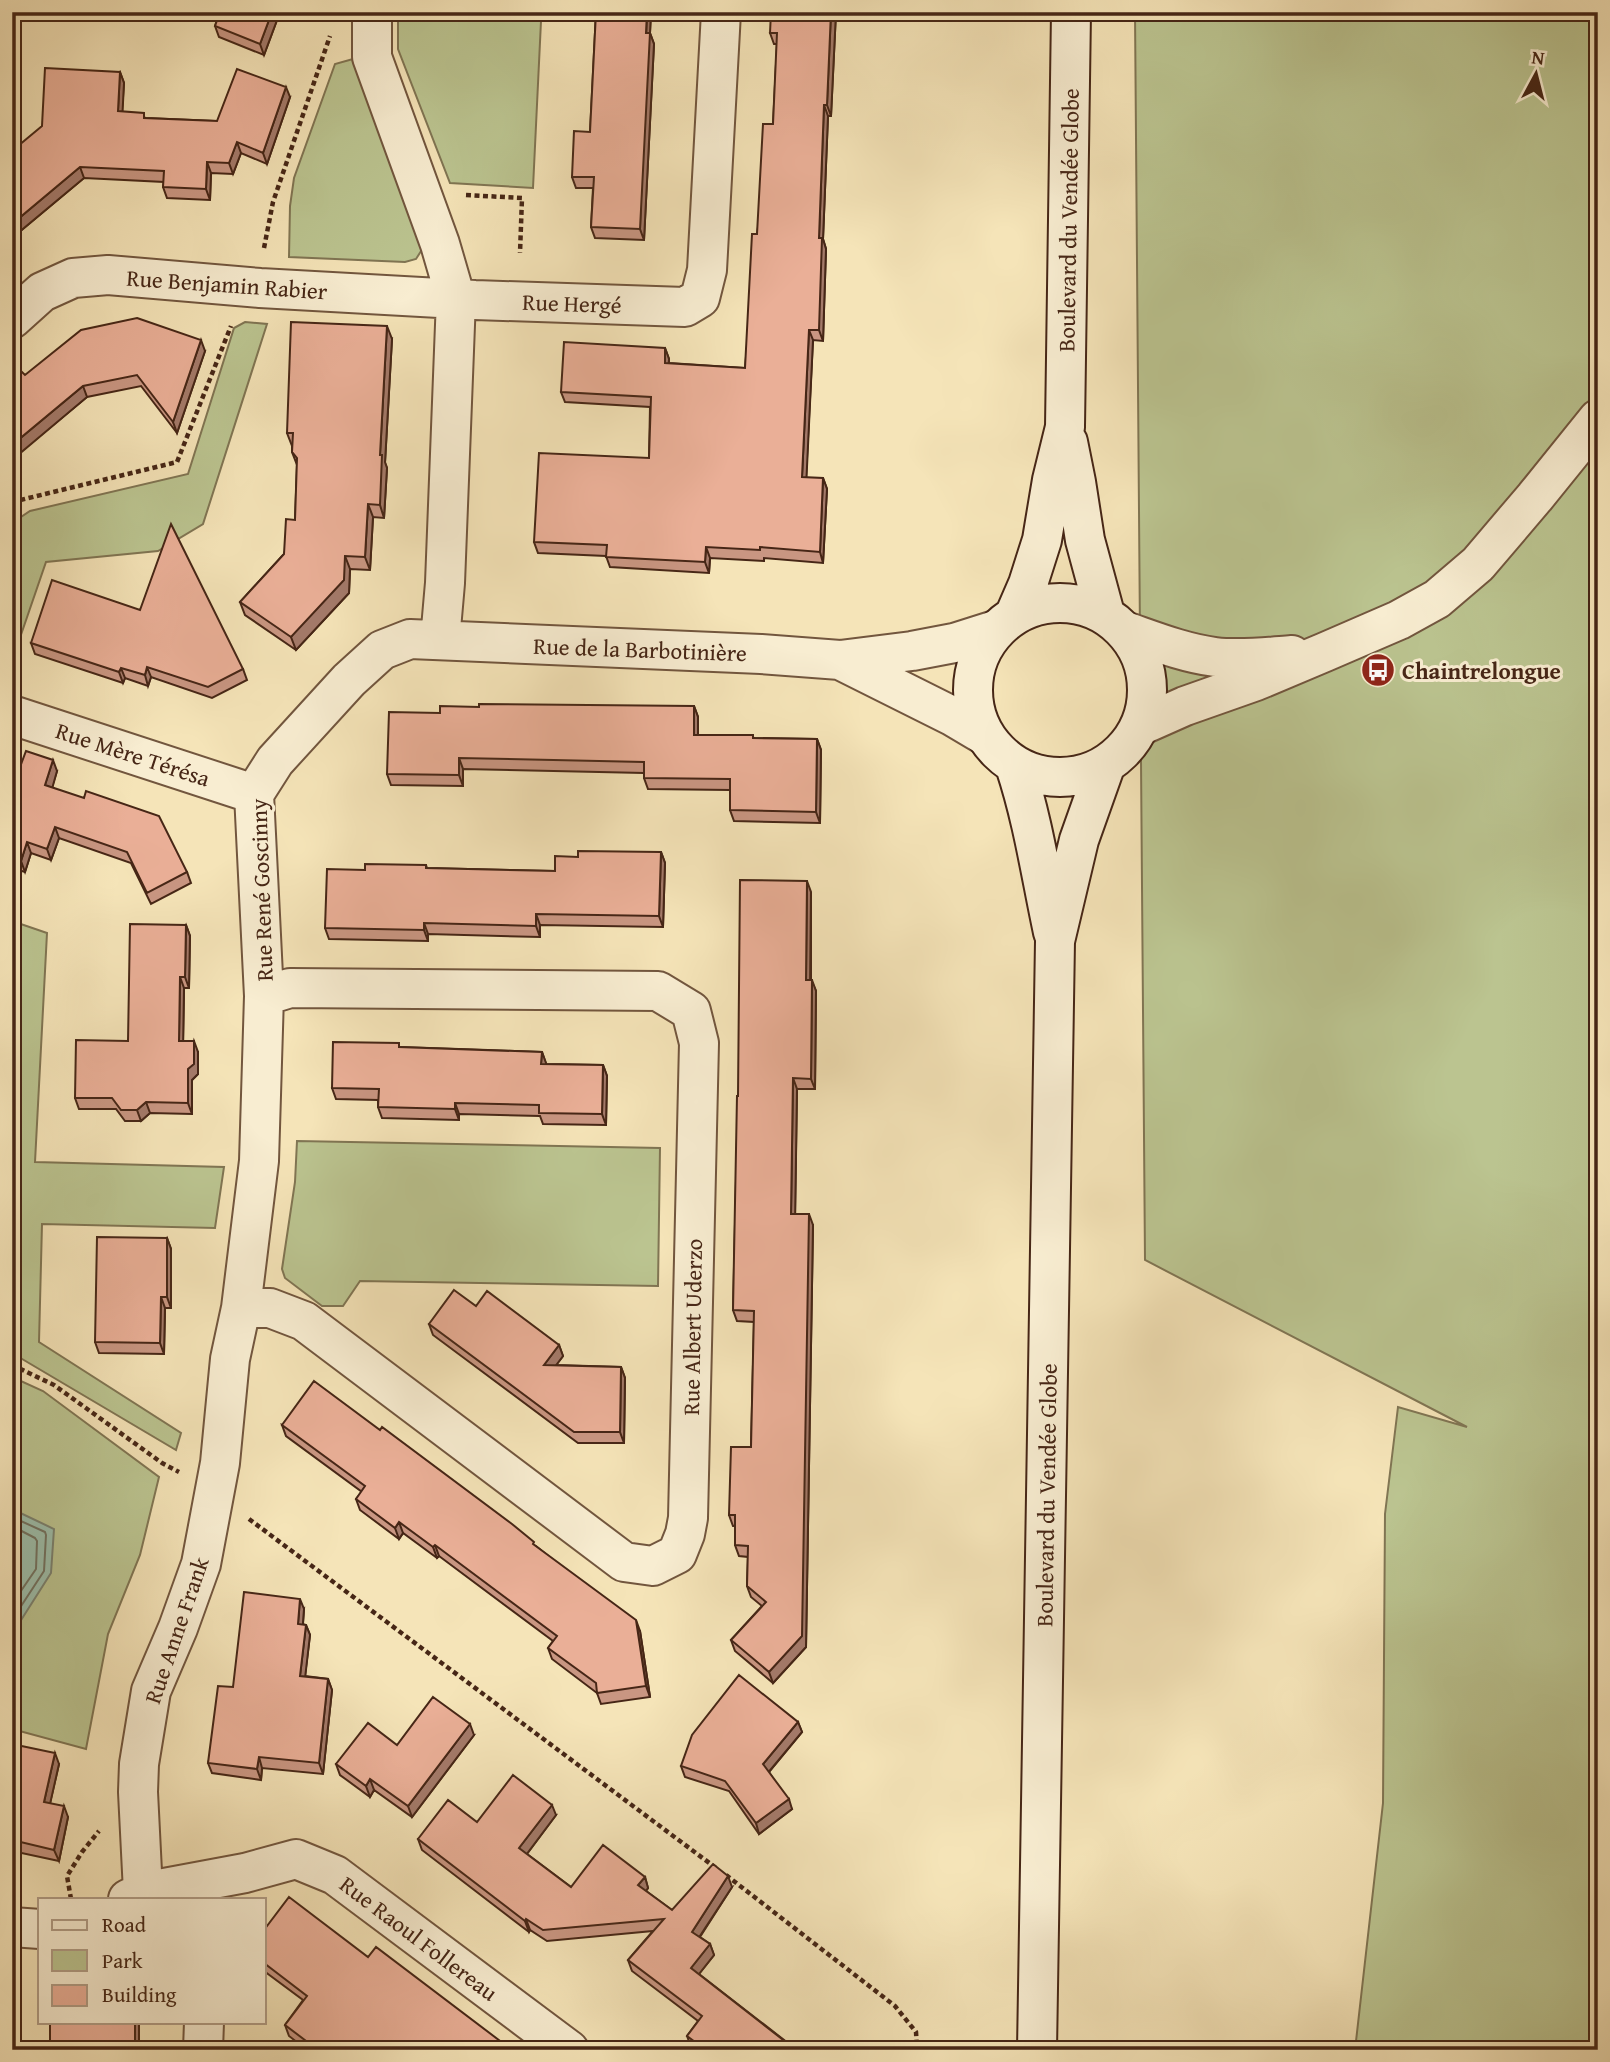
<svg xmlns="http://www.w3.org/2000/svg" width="1610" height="2062" viewBox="0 0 1610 2062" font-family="'Gentium Book Plus',serif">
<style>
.green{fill:#bbc490;stroke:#807553;stroke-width:2}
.water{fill:#9cbfac;stroke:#7a8270;stroke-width:2}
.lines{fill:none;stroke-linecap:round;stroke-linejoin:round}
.shore{stroke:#717261;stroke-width:2}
.minor-casing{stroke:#72563e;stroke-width:42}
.secondary-casing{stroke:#462616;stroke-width:42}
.path{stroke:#462616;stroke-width:4.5;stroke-dasharray:5 3.5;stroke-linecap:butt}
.minor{stroke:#f8edd1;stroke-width:38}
.secondary{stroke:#f8edd1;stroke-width:38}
.wall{fill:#c99682;stroke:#462616;stroke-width:2}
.shaded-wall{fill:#a47a6a;stroke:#462616;stroke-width:2}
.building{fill:#eaaf97;stroke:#462616;stroke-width:2}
.labels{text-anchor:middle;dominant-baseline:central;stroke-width:6;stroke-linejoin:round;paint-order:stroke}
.street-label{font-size:23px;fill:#462616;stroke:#f8edd1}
.poi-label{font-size:23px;font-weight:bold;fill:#462616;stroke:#f8edd1;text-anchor:start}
</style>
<rect width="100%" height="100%" fill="#f5e4b8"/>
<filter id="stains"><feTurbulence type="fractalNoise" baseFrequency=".00286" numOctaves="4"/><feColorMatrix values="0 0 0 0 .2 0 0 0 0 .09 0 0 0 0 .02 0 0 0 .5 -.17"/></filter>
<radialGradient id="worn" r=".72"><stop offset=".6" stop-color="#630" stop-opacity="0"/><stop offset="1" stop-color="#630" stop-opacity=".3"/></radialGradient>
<!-- green -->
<path class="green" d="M1135,12H1598V2050H1355L1383,1803L1385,1514L1398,1407L1467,1427L1145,1260Z
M401,16L541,21L533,188L450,183L398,49V21Z
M353,59L423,248L416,259L405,262L289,257L290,206L294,178L335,64Z
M245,322L267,324L203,524L158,551L46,562L12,661V523L30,511L188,474L234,328Z
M12,921L47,933L35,1162L224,1167L215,1228L42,1224L39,1342L181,1433L176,1450L12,1353Z
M297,1141L660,1148L658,1286L360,1281L343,1306H322L285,1278L282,1269L295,1182Z
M12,1377L43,1391L159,1477L140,1555L108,1634L86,1749L12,1729Z"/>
<!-- water -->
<path class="water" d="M12,1509L54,1529L51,1573L16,1628H12Z"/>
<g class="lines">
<!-- shore -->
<path class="shore" d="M12,1517L45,1532L46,1535L44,1571L12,1620
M12,1526L35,1538L37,1541L36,1569L12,1604"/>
<!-- minor casing -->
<g class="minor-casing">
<path id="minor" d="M372,12V57L440,244L456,299L445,583L440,640
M12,319L42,292L73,278L108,275L260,288L475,300L685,307L700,298L707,270L721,12
M1125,631C1154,641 1184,653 1215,657C1240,660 1266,657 1292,655
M840,660L952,716L984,735
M12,715L254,794
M1140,726L1185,706L1256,681L1325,652L1399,620L1437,599L1478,564L1535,497L1598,419
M241,1308H270L304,1321L624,1562L653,1566L677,1554L685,1534L688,1518L699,1043L691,1011L658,991L290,988L264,996
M143,1892L138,1792L139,1764L151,1691L178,1628L201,1564L220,1463L230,1359L241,1308L259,1161L264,996L254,794L275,761L349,680L382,650L410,639L761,654L840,660L912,651L954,643L995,630
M128,1899L143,1892L245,1873L296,1859L335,1875L569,2050
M12,1927L40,1929
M203,2050L204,2022"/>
</g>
<!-- secondary casing -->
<g class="secondary-casing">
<path id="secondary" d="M1068,442L1076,482L1085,540L1105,614
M973 690a87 87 0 1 1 174 0a87 87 0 1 1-174 0Z
M1015,614L1028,584L1042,540L1052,480L1065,427L1071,12
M1015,766C1033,820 1041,876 1053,932
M1037,2050L1055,941L1079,840L1106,764"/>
</g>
<!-- path -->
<path class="path" d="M466,195L522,198L520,253
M264,248L273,202L330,36
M12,502L177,462L231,326
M12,1365L54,1385L162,1463L179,1472
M249,1519L716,1868
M726,1875L895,2006L916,2032L917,2050
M71,1899L67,1876L82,1852L99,1831"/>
<!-- minor -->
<use href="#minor" class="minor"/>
<!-- secondary -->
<use href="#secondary" class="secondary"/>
</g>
<!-- wall -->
<path class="wall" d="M220,12H280L264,55L219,37L215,26Z
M596,12H651L650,33L654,44L644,240L595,238L591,227L593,188H576L572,177L590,132Z
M836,12L831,116H828L823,239L826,249L823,341L813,340L806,478H823L827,489L823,563L764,558V561L710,558L709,573L610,567L606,556L538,553L534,542L649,458L650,407L565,402L561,392L665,348L669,359V363L745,368L757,234L773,124L777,44H774L770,33Z
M120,72L124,83L122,112L146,118L217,121L290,97L267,164L241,153L233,174L211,173L210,200L167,198L163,187L164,182L84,178L12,238Z
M392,339L385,463L387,468L384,518L373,517L370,570L350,569L349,593L296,650L245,615L240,602L284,554L295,520L297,465L292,452V446L287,433Z
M205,351L177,433L141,386L87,397L12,459V377Z
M31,643L243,669L247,680L212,698L151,677L148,686L125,678L123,683L35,654Z
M694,706L698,717V735L755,738L817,739L821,750L820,823L734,821L730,810V790L648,789L644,778V773L463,769V786L391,785L387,774L440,713L479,707Z
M57,771L52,787L187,872L191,883L151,904L131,863L59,838L51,860L31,853L25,872L12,868V774L17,775Z
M661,852L665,863L663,927L540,925V937L428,934V941L329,939L325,928L365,870L426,865L427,868L555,871L578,857Z
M811,892V980L816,991L815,1089H797L795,1214L813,1225L806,1647L773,1683L735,1651L731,1640L762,1606L751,1597L747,1586L748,1557L739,1556L735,1545V1526H733L729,1515L751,1447L754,1322L737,1321L733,1310L738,1096Z
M186,925L190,936L189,988H184L183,1041L198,1052V1074L192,1080V1114L150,1113L141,1121H125L116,1109H79L75,1098L128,1041Z
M400,1047L542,1052L546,1064L603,1065L607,1076L606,1125L543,1124L540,1116L459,1114V1120L382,1118L378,1107V1100L336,1099L332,1088Z
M167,1238L171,1249V1308H165L164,1354L99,1353L95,1342Z
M476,1306L559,1345L563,1356L556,1365L621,1367L625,1378L624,1443H578L433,1335L429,1324Z
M282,1425L536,1546L640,1631L650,1697L601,1704L597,1693L552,1659L548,1648L553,1641L439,1556L437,1558L403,1533L399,1539L360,1510L356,1499L362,1492L286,1436Z
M304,1609L303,1624L306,1625L310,1635L305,1676L328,1679L332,1690L323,1774L262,1768L261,1780L212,1773L208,1763L233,1687Z
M798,1722L802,1732L769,1772L792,1809L759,1834L729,1791L685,1777L681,1766Z
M474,1735L412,1817L374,1790L370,1797L340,1775L336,1764L397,1745Z
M12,1744L59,1764L50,1803L68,1817L59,1861L12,1851Z
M556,1815L527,1854L571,1887L645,1877L648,1888L646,1891L672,1910L732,1887L700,1937L710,1944L714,1955L699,1974L797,2050H695L691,2047L687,2036L698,2021L632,1971L628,1960L653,1931L547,1941L530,1930L529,1932L422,1850L418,1839L477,1822Z
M264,1930L368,1957L512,2050H307L289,2036L285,2025L303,2000L264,1971Z"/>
<!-- shaded-wall -->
<path class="shaded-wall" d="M272,12H280L264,55L260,44Z
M647,12H651L650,33L654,44L644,240L640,229Z
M831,12H836L831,116L827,105Z
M120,72L124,83L122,122L118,111Z
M286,87L290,97L267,164L263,153Z
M824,105L828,116L823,239L826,249L823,341L819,330V238Z
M237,142L241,153L233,174L229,163Z
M207,162L211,173L210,200L206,189Z
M80,167L84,178L12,238V224Z
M387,326L392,339L385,462L387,468L384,518L380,505V455Z
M809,330L813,340L806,488L802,477Z
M201,340L205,351L177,433L173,422Z
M665,348L669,359L668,374L665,363Z
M83,386L87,397L12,460V445Z
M823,478L827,489L823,563L820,552Z
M368,504L373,517L370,570L365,557Z
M706,547L710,558L709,573L705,562Z
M345,556L350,569L349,593L296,650L291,637Z
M147,667L151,677L148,686L145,675Z
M121,668L125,678L123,683L119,672Z
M694,706L698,717V746L694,735Z
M817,739L821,750L820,823L816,812Z
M459,758L463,769V786L459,775Z
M53,760L57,771L50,796L45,785Z
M55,827L59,838L51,860L47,849Z
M27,842L31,853L25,872L21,861Z
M661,852L665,863L663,927L659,916Z
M807,881L811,892L810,991L806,980Z
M536,914L540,925V937L536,926Z
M424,923L428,934V941L424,930Z
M186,925L190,936L189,988L185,977Z
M180,977L184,988L183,1052L179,1041Z
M812,980L816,991L815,1089L811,1079Z
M194,1041L198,1052V1074L192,1080V1114L188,1103V1069Z
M542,1052L546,1063L545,1075L541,1064Z
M603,1065L607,1076L606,1125L602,1114Z
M793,1078L797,1089L795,1225L791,1214Z
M146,1102L150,1113L141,1121L137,1110Z
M455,1103L459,1114V1120L455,1109Z
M809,1214L813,1225L806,1647L773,1683L769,1672Z
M167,1238L171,1249V1308L167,1297Z
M161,1297L165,1308L164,1354L160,1343Z
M559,1345L563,1356L548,1376L544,1365Z
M621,1367L625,1378L624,1443L620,1432Z
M399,1522L403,1533L399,1539L395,1528Z
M435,1545L439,1556L437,1558L433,1547Z
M300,1599L304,1609L302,1635L298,1624Z
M636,1620L640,1631L650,1697L646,1686Z
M306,1625L310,1635L304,1687L300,1676Z
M328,1679L332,1690L323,1774L319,1763Z
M798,1722L802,1732L767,1774L763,1764Z
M470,1724L474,1735L412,1817L408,1806Z
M55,1753L59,1764L48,1813L44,1802Z
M259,1757L262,1768L261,1780L257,1769Z
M370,1779L374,1790L370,1797L366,1786Z
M789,1799L792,1809L759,1834L756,1823Z
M552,1805L556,1815L523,1859L519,1848Z
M64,1806L68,1817L59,1861L54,1850Z
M728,1876L732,1887L696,1942L692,1932Z
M645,1877L648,1888L642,1896L638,1885Z
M526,1919L530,1930L529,1932L525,1921Z
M710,1944L714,1955L695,1979L691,1968Z
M135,2022H139V2050H135Z"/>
<!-- building -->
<path class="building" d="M220,12H272L260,44L215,26Z
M596,12H647L646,33H650L640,229L591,227L594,177H572L574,131L590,132Z
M771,12H831L827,105H824L819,238H822L819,330H809L802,477L823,478L820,552L760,547V550L706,547L705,562L606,557L607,545L534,542L539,453L649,458L651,397L561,392L564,342L665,348V363L745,368L752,234H757L763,124H773L777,33H770Z
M45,68L120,72L118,111L144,113V118L217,121L237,69L286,87L263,153L237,142L229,163L207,162L206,189L163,187L164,171L80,167L12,224V151L42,126Z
M137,318L201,340L173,422L137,375L83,386L12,445V377L20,370L25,375L81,330Z
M291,322L387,326L380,455H382L380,505L368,504L365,557L345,556L344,580L291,637L240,602L284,554L286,519L295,520L297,458L292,452L293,433H287Z
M171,524L243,669L208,687L147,667L145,675L121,668L119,672L31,643L52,580L140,610Z
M479,704L694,706V735H753V738L817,739L816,812L730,810V779L644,778V762L459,758V775L387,774L389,712L440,713V706L479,707Z
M26,751L53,760L45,785L84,798L86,791L159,816L187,872L147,893L127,852L55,827L47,849L27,842L21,861L12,858V774L17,775Z
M578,851L661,852L659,916L536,914V926L424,923V930L325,928L327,869L365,870V864L426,865V868L555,871V856L578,857Z
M740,880L807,881L806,980H812L811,1079L793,1078L791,1214H809L802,1636L769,1672L731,1640L766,1602L747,1586L748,1546L735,1545V1515H729L731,1447H751L754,1311L733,1310L737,1096H738Z
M130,924L186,925L185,977H180L179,1041H194V1064L188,1069V1103L146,1102L137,1110H121L112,1098H75L76,1040L128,1041Z
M333,1042L399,1043V1047L542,1052L541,1064L603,1065L602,1114L539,1113V1105L455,1103V1109L378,1107L379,1089L332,1088Z
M97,1237L167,1238V1297H161L160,1343L95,1342Z
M454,1290L476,1306L487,1291L559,1345L544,1365L621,1367L620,1432H574L429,1324Z
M314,1381L380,1430L382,1427L512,1524L534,1542L533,1544L636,1620L646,1686L597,1693L596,1683L548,1648L557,1636L435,1545L433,1547L399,1522L395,1528L356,1499L365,1486L282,1425Z
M244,1592L300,1599L298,1624L306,1625L300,1676L328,1679L319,1763L259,1757L257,1769L208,1763L218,1686L233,1687Z
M739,1675L798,1722L763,1764L789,1799L756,1823L725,1781L681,1766L692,1735Z
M433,1697L470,1724L408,1806L370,1779L366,1786L336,1764L368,1723L397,1745Z
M12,1744L55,1753L44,1802L64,1806L54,1850L12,1840Z
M513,1775L552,1805L519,1848L571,1887L603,1845L645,1877L638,1885L672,1910L713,1864L728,1876L692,1932L710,1944L691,1968L796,2050H706L687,2036L702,2016L628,1960L664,1919L543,1930L526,1919L525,1921L418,1839L448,1800L477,1822Z
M289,1897L368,1957L376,1947L512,2050H318L285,2025L307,1996L264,1963V1930Z
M50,2022H135V2050H52L50,2047Z"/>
<!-- icons -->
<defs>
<g id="bus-disc" transform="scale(1.75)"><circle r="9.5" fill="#8f2418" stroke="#f8edd1"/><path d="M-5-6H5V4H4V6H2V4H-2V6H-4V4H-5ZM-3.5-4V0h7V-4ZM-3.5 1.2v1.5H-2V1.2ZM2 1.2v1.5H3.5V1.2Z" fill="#fff"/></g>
</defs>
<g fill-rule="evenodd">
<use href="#bus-disc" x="1378" y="670"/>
</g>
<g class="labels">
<!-- street labels -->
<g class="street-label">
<text transform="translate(1068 220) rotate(-89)">Boulevard du Vendée Globe</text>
<text transform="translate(227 284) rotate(4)">Rue Benjamin Rabier</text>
<text transform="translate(572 303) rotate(2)">Rue Hergé</text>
<text transform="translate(640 649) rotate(2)">Rue de la Barbotinière</text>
<text transform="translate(133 754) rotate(18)">Rue Mère Térésa</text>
<text transform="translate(261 890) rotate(-92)">Rue René Goscinny</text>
<text transform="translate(692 1327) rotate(-89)">Rue Albert Uderzo</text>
<text transform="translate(1046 1495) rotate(-89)">Boulevard du Vendée Globe</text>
<text transform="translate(176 1630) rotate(-71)">Rue Anne Frank</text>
<text transform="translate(419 1938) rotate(37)">Rue Raoul Follereau</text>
</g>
<!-- poi labels -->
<g class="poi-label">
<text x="1402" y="670">Chaintrelongue</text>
</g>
</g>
<!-- margin -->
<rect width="1610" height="2062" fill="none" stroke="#f5e4b8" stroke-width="42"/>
<rect x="14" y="14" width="1582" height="2034" fill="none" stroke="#462616" stroke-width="3.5"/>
<rect x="21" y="21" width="1568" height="2020" fill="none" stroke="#462616" stroke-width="2"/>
<!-- legend -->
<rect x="38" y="1898" width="228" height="126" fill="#f8edd1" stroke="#b19d86" stroke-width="2"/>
<rect x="52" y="1920" width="35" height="10" fill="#f8edd1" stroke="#b19d86" stroke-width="2"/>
<text x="102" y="1932" font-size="21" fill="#462616">Road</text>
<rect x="52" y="1950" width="35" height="21" fill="#bbc490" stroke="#b19d86" stroke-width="2"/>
<text x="102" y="1968" font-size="21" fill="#462616">Park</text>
<rect x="52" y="1985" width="35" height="21" fill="#eaaf97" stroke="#b19d86" stroke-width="2"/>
<text x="102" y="2002" font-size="21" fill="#462616">Building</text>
<!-- north arrow -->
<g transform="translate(1536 74) rotate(7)" stroke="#f8edd1" stroke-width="5" paint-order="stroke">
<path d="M0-5L12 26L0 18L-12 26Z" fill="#462616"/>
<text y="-10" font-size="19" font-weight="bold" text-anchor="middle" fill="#462616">N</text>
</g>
<rect width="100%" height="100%" filter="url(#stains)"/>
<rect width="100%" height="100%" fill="url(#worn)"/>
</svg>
